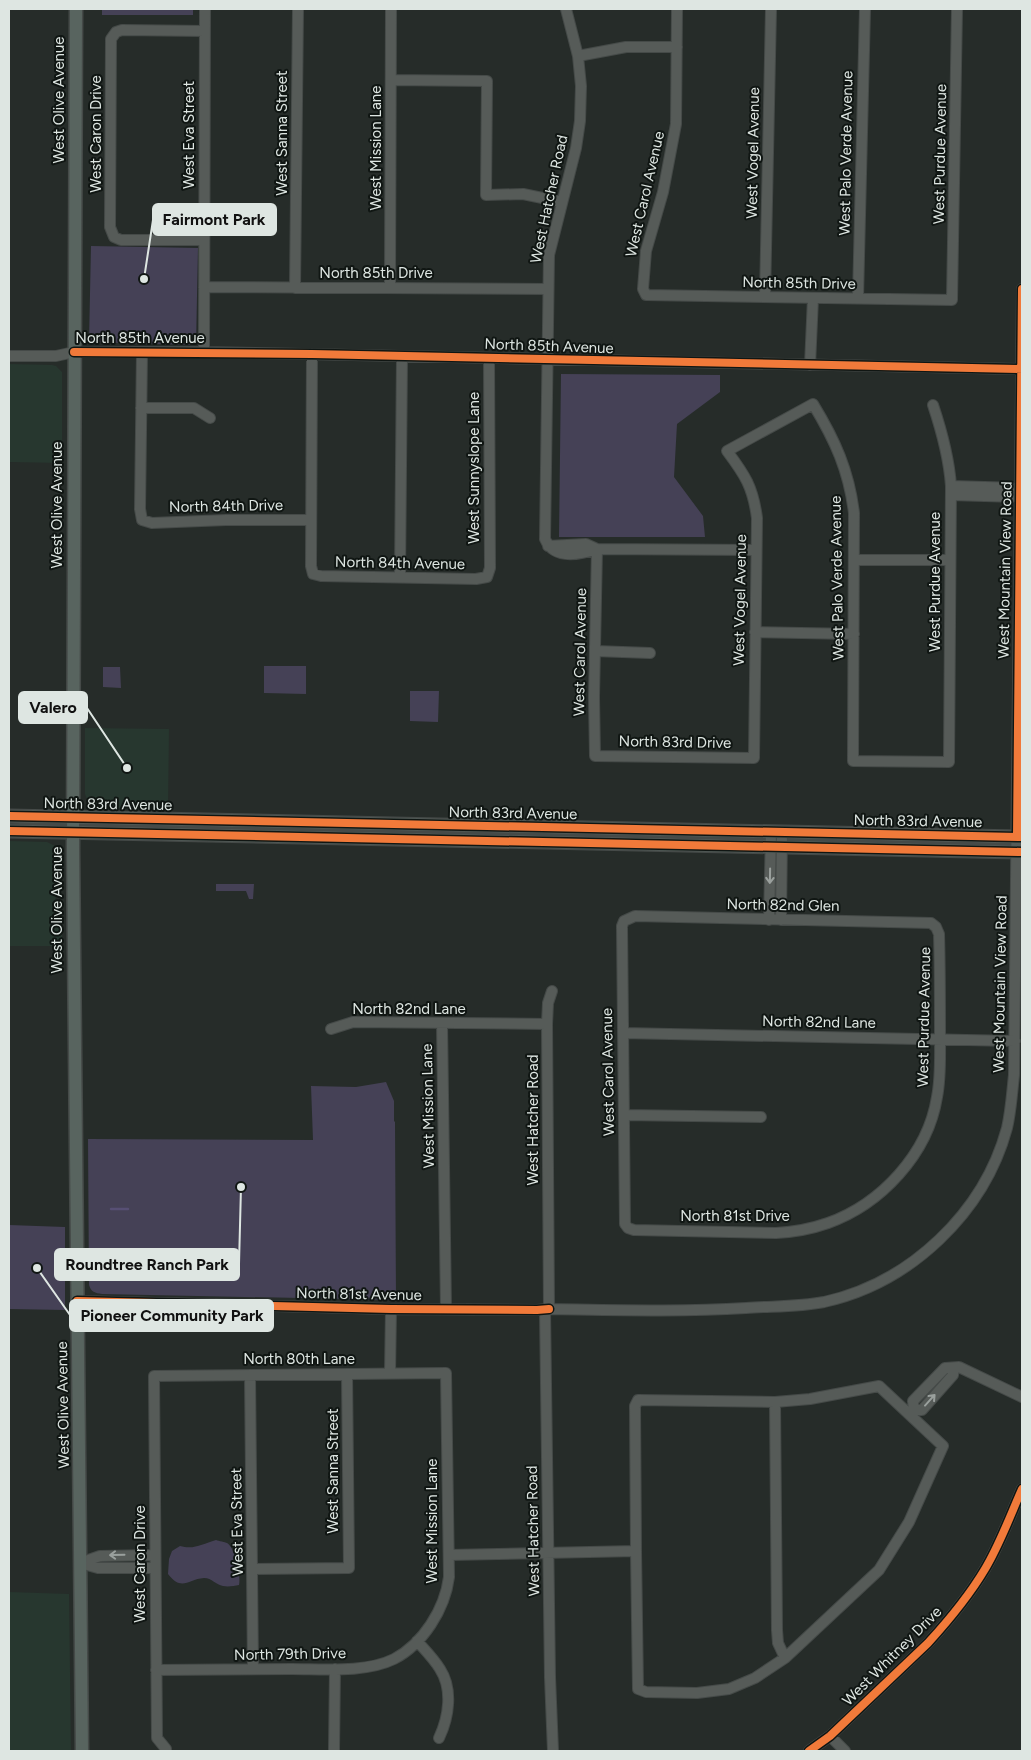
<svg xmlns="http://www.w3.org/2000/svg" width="1031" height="1760" viewBox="0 0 1031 1760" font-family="Figtree,sans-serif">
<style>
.built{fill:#27372f}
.green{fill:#454156}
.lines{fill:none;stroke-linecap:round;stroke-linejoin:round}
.stream{stroke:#574f74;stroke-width:2.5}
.minor-casing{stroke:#454a48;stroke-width:12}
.major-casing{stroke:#454a48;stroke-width:15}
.minor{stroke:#565b58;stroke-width:10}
.major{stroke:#58645f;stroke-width:12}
.cycleway-casing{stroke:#101613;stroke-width:11}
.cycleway{stroke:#f17a3a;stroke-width:8}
.oneway{stroke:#9aa09d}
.labels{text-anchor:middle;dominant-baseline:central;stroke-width:4;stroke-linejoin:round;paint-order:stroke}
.street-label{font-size:15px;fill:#dee6e2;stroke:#101613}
.leader{fill:none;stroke:#dee6e2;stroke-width:2}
.callout-dot{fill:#dee6e2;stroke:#101613;stroke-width:2}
.callout{fill:#dee6e2;stroke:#dee6e2;stroke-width:2}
.callout-label{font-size:16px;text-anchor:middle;font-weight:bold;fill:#111}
</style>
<rect width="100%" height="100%" fill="#262c29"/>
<!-- built -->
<path class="built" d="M9,364L52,365L56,366L62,372V463L9,462Z
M85,728L169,729L168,810L96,807L88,802L85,794Z
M9,841L47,842L57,847L61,853V859L56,886L55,919L62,931V946H9Z
M9,1592L69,1594L71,1751H9Z"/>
<!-- green -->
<path class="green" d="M102,9H193V15H102Z
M91,246L198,248L196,345L89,342Z
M561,374L720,375V392L677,424L674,477L703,516L705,537H559Z
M264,666H306V694L264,693Z
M103,667H120L121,688L103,687Z
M410,691H439L438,722L410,721Z
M216,884H254L253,899H249L246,891H216Z
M386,1082L394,1101V1121L395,1122L396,1300L102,1294C95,1293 91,1292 89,1285L88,1139L313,1140L311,1086L356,1087Z
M9,1225L65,1227V1310L9,1309Z
M216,1540C219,1541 225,1542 227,1543C236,1549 241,1575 239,1585C234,1586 228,1587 223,1586C216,1585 212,1578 204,1578C188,1579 182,1592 168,1574L169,1559L172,1551L180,1546C194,1550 202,1544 216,1540Z"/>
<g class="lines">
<!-- stream -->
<path class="stream" d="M111,1209H128"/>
<!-- minor casing -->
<g class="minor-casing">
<path id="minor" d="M566,9L578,56L581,86L580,121L576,148L549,255L545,539C554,560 579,555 597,549L756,550
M677,9L676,124L663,192L646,251L643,289L646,295L952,300L957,9
M578,56L626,47H677
M391,80L487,81L486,195L523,194L562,202
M204,240H121L114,237L110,227L111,39L116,32L122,30L205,31
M204,287L548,289
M295,288L298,9
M390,288L391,9
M765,297L771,9
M858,298L865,9
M142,352L140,509L142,520L152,523L226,520H311
M204,352L205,9
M312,354L311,566L313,574L321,576L476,579L487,577L490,568L489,358
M9,356H56L74,352H204L1022,369
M810,365L813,298
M141,408H194L210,418
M951,486L1020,488
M951,495L1019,497
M548,546L586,544L597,549
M597,549L594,697L595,756L754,758L757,518C753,487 745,475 727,451L813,404C835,440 849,471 854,513L853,761L949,762L951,486C949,457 942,432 933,405
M854,560H950
M400,577L402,357
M755,632L854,634
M595,651L650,653
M635,916L931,923L936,927L939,934C940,968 940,1002 940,1036C940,1056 941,1077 937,1097C928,1154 881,1204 828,1223C811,1229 794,1232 776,1233L634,1230L628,1228L625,1224L622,926L624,921Z
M769,920L771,832
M781,920L782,832
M442,1023L446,1309
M331,1029L353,1022L547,1024
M623,1033L1015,1041
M624,1115L761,1117
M77,1301L391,1309L537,1310L549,1309C615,1310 680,1312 746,1308C772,1306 798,1307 824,1302C910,1283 984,1213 1007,1128C1011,1111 1012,1093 1014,1075L1022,289
M549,1309L547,1024L548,1003L552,991
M545,1310L550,1677L553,1751
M954,1368L953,1375L922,1410H914L913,1401L945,1368L959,1367L1022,1397
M390,1374L391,1309
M250,1375L253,1669
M775,1402L777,1630L778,1643L785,1658
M449,1555L636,1551L635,1406L638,1400L775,1402L810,1399L879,1386L943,1446L909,1522L879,1570L785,1658L755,1678L729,1689L697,1693L646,1692L638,1689L636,1551
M80,1563L100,1556L155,1555
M80,1563L98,1568H155
M252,1569L349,1568L347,1374
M417,1641C425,1650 434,1659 440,1669C453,1689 449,1717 439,1738
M156,1670C201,1670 247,1669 292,1669C323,1669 366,1673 394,1659C423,1644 445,1609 449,1577L446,1373L154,1376L157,1738L166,1749
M830,1736L845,1751
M334,1751L335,1669
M809,1751L830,1736L928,1643C949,1620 969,1596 985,1569C1000,1544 1010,1516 1022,1489"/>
</g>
<!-- major casing -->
<g class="major-casing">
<path id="major" d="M76,9L73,848L82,1751
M9,816L1022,837
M9,831L1022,852"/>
</g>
<!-- minor -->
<use href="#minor" class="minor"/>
<!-- major -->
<use href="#major" class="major"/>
<!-- cycleway casing -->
<g class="cycleway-casing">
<path id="cycleway" d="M74,352L312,354L1022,369
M9,816L1022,837
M9,831L1022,852
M1017,836L1022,289
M77,1301L391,1309L537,1310L549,1309
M809,1751L830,1736L928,1643C949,1620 969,1596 985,1569C1000,1544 1010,1516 1022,1489"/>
</g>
<!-- cycleway -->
<use href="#cycleway" class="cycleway"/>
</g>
<!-- one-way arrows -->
<defs><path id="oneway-shaft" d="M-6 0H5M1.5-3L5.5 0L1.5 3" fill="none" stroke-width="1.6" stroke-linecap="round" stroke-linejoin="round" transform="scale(1.25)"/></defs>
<g class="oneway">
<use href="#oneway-shaft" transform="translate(770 876) rotate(91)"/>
<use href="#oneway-shaft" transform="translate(930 1400) rotate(-48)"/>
<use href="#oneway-shaft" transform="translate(117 1555) rotate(179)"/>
</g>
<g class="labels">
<!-- street labels -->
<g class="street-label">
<text transform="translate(59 100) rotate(-90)">West Olive Avenue</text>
<text transform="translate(282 133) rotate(-90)">West Sanna Street</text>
<text transform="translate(96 134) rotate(-90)">West Caron Drive</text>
<text transform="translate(189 135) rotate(-90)">West Eva Street</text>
<text transform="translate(376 148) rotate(-90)">West Mission Lane</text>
<text transform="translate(753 153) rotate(-89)">West Vogel Avenue</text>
<text transform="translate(846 153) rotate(-89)">West Palo Verde Avenue</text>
<text transform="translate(940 154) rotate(-89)">West Purdue Avenue</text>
<text transform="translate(645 194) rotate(-77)">West Carol Avenue</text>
<text transform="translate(549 199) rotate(-78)">West Hatcher Road</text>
<text x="376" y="273">North 85th Drive</text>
<text transform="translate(799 283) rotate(1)">North 85th Drive</text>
<text x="140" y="338">North 85th Avenue</text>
<text transform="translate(549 346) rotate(2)">North 85th Avenue</text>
<text transform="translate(474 468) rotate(-90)">West Sunnyslope Lane</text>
<text transform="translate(57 505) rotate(-90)">West Olive Avenue</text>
<text transform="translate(226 506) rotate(-1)">North 84th Drive</text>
<text transform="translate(400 563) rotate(1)">North 84th Avenue</text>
<text transform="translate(1005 570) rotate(-89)">West Mountain View Road</text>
<text transform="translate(837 578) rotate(-91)">West Palo Verde Avenue</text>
<text transform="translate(935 582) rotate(-90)">West Purdue Avenue</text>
<text transform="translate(740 600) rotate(-89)">West Vogel Avenue</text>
<text transform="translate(580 652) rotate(-89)">West Carol Avenue</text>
<text transform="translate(675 742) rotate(1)">North 83rd Drive</text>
<text transform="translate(108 804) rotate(1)">North 83rd Avenue</text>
<text transform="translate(513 813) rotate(1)">North 83rd Avenue</text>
<text transform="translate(918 821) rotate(1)">North 83rd Avenue</text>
<text transform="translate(783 905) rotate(1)">North 82nd Glen</text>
<text transform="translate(57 910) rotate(-90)">West Olive Avenue</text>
<text transform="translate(1000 984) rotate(-89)">West Mountain View Road</text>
<text x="409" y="1009">North 82nd Lane</text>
<text transform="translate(924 1017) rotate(-89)">West Purdue Avenue</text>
<text transform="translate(819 1022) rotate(1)">North 82nd Lane</text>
<text transform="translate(608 1072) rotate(-91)">West Carol Avenue</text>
<text transform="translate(428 1106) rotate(-91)">West Mission Lane</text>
<text transform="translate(533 1120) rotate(-90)">West Hatcher Road</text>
<text x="735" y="1216">North 81st Drive</text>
<text transform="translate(359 1294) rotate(1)">North 81st Avenue</text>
<text x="299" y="1359">North 80th Lane</text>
<text transform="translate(63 1405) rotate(-91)">West Olive Avenue</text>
<text transform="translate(333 1471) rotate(-90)">West Sanna Street</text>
<text transform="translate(432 1521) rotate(-90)">West Mission Lane</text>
<text transform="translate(237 1522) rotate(-91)">West Eva Street</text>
<text transform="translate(533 1531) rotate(-91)">West Hatcher Road</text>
<text transform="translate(140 1564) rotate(-90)">West Caron Drive</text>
<text transform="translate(290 1654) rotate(-1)">North 79th Drive</text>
<text transform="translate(892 1656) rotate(-45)">West Whitney Drive</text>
</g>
</g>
<!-- callouts -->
<path class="leader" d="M144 279L153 220M127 768L87 708M241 1187L239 1264M37 1268L70 1315"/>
<g class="callout-dot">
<circle cx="144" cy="279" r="5"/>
<circle cx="127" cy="768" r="5"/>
<circle cx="241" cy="1187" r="5"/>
<circle cx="37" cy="1268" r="5"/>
</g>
<g class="callout">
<rect x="153" y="204" width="123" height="31" rx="5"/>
<rect x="19" y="692" width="68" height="31" rx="5"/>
<rect x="55" y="1249" width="184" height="31" rx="5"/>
<rect x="70" y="1300" width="203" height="31" rx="5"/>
</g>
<g class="callout-label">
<text x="214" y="225">Fairmont Park</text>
<text x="53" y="713">Valero</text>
<text x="147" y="1270">Roundtree Ranch Park</text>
<text x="172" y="1321">Pioneer Community Park</text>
</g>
<!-- border -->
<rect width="1031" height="1760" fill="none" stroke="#dee6e2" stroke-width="20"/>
</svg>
